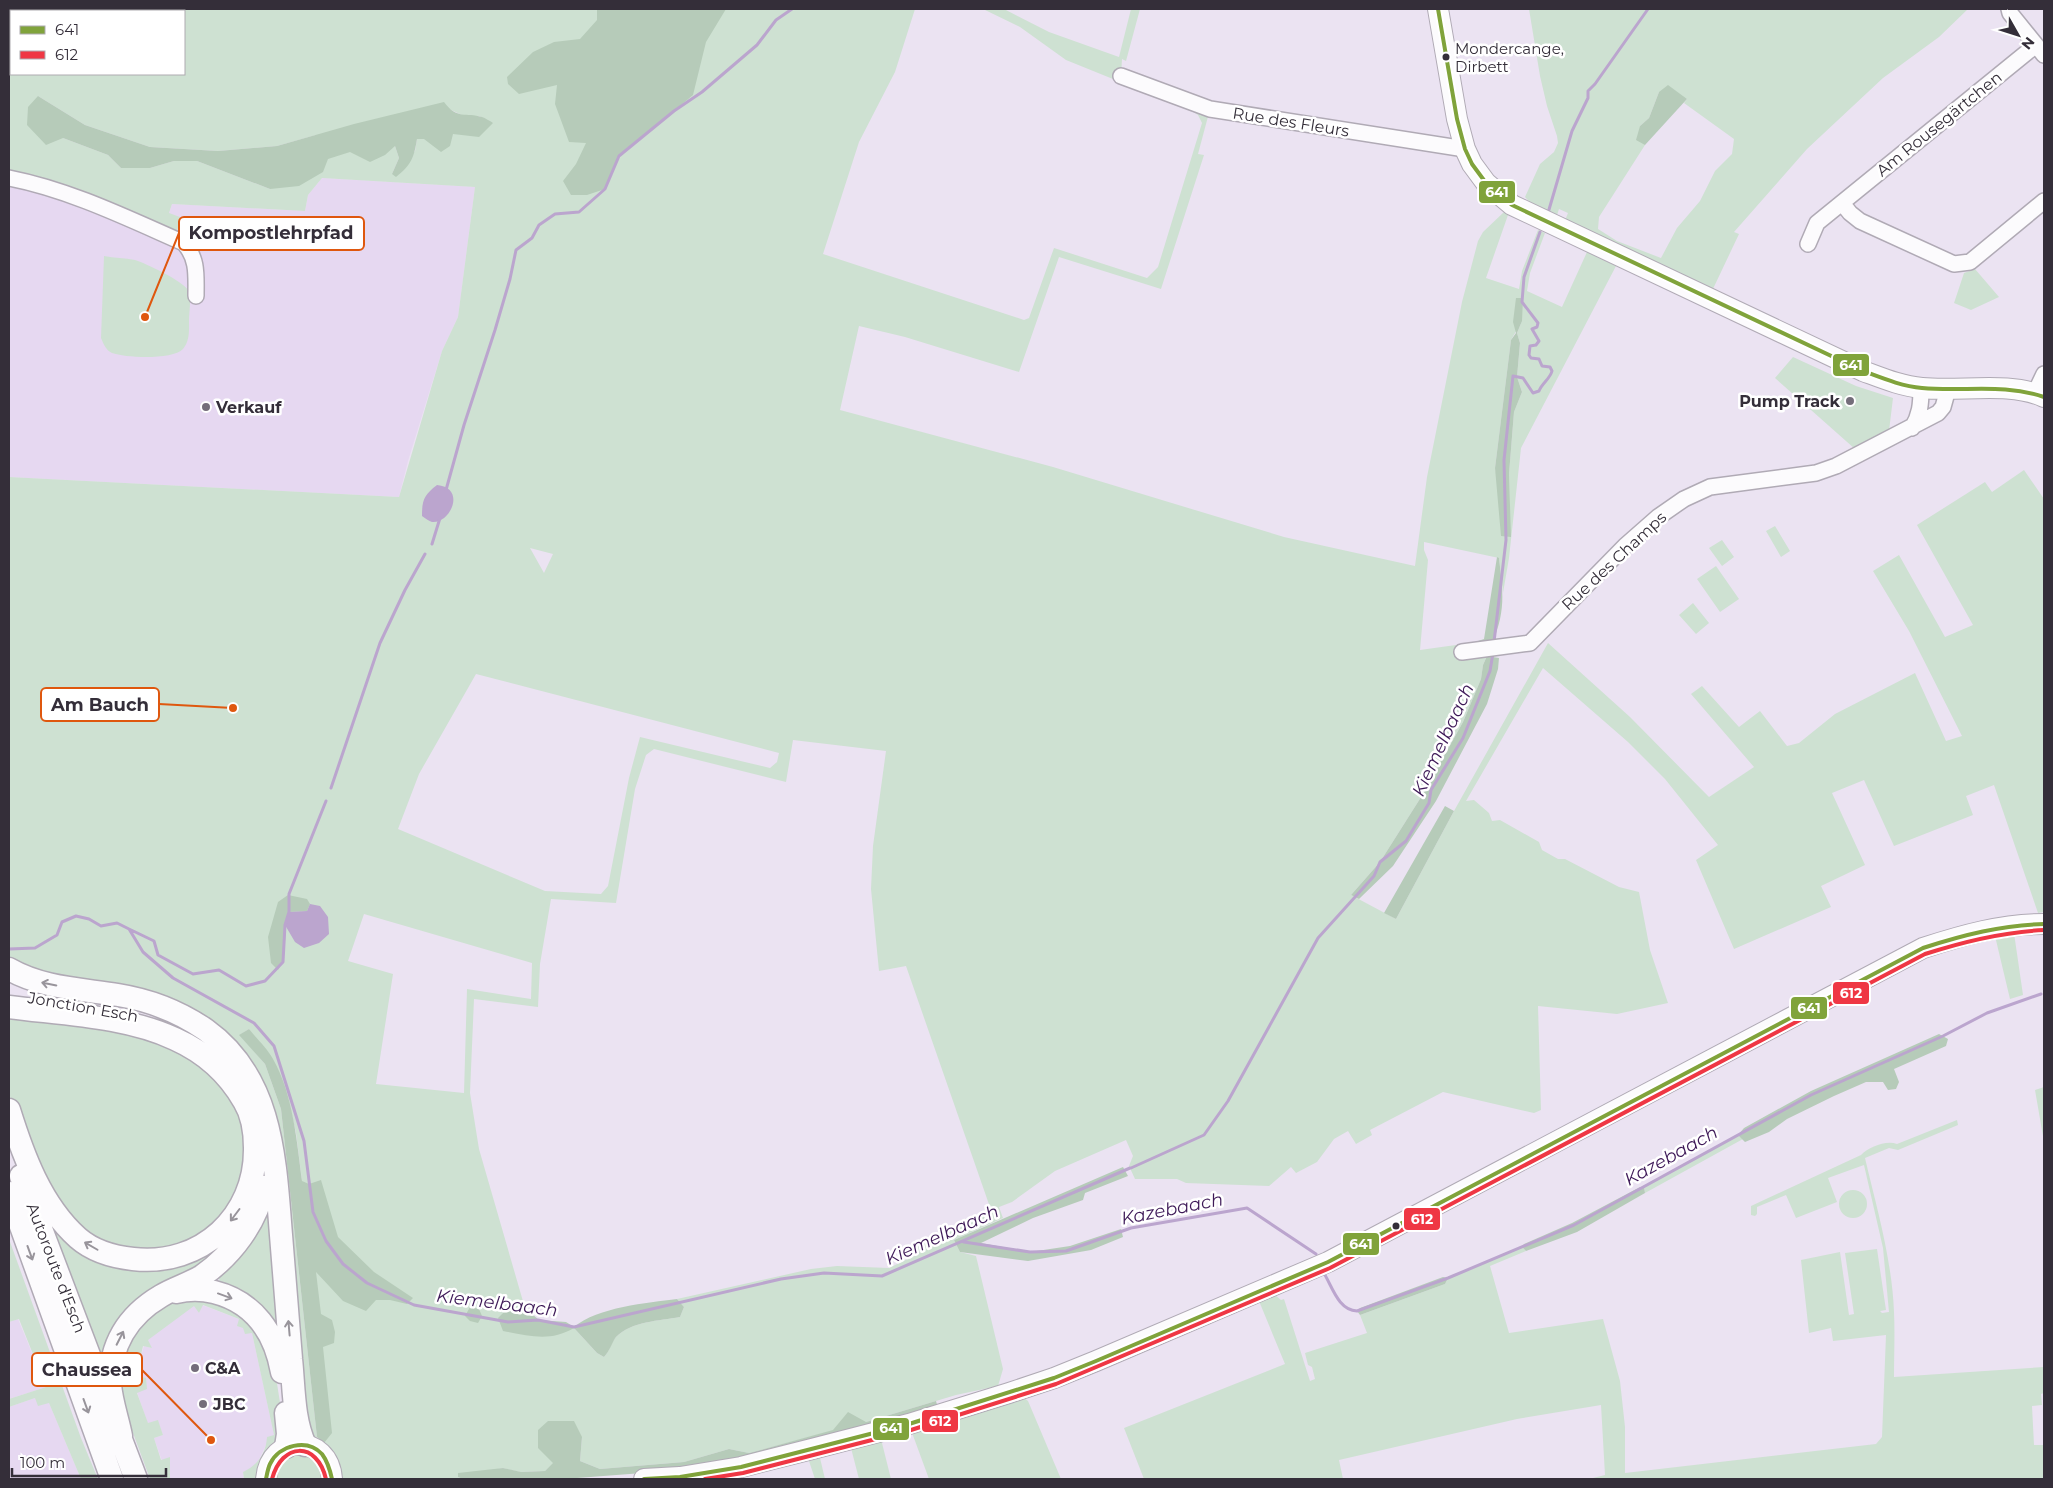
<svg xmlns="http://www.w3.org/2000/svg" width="2053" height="1488" viewBox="0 0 2053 1488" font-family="Montserrat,sans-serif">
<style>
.built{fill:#e6d8f1}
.green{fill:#cee1d2;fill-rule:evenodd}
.forest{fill:#b6cbb9}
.water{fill:#bba5ce}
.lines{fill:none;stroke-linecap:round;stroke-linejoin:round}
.stream{stroke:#bba5ce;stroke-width:3}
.minor-casing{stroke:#b0aab5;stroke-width:18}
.major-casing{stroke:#b0aab5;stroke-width:22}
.highway-casing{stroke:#b0aab5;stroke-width:25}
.minor{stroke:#fcfbfd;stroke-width:15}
.major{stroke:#fcfbfd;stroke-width:20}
.highway{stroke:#fcfbfd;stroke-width:22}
.bus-1-casing{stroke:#fff;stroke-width:8}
.bus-2-casing{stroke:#fff;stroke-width:8}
.bus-1{stroke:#80a33b;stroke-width:4}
.bus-2{stroke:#ef3744;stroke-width:4}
.oneway{stroke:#98949b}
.bus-dot{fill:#342e39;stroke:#fff;stroke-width:2}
.poi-dot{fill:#746d7a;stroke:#fff;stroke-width:2}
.labels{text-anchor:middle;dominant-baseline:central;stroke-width:5;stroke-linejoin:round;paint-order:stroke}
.bus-label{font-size:15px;fill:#342e39;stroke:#fff;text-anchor:start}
.street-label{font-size:16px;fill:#342e39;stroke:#fff}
.poi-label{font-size:16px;font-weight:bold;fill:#342e39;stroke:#fff;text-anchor:start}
.water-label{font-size:18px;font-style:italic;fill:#3d1857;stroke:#fff}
.leader{fill:none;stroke:#df570e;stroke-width:2}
.callout-dot{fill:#df570e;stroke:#fff;stroke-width:2}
.callout{fill:#fff;stroke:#df570e;stroke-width:2}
.callout-label{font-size:18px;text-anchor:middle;font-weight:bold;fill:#342e39}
.line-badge{stroke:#fff;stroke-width:2}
.badge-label{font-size:14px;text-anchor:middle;font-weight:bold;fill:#fff}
</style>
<rect width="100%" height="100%" fill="#ebe3f2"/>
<!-- built -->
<path class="built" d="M9,172L169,213L172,204L305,211L308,195L322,178L475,187L458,317L442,351L408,461L399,497L9,477Z
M194,1305L199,1313L202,1305L239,1319L243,1328L252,1333L274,1435L266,1445L258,1462L251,1469L243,1472L244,1479H170V1458L162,1461L154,1438L163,1435L158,1421L148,1424L137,1392L135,1376L144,1346L152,1348L147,1340Z
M18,1319L46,1387L9,1399V1322Z
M35,1398L49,1403L81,1479H9V1407Z"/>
<!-- green -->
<path class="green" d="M9,9H915L895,72L859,142L823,254L1024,320L1029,318L1054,248L1147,278L1158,267L1202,123L1198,115L1192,111L1066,60L1020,27L983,9H1004L1049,32L1119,57L1131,9H1140L1126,61L1122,59L1121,76L1210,109L1198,154L1204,155L1161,289L1059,257L1019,372L905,337L859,326L840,410L1053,467L1284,537L1415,566L1427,477L1462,302L1478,241L1483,232L1504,212L1508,215L1486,278L1519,289L1522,271L1538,230L1545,233L1530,273L1527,291L1562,307L1587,252L1616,266L1521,448L1509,558L1503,593L1499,558L1424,542V550L1428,560L1420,650L1463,644L1462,652L1487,656L1483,665L1481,679L1463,722L1423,794L1380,862L1351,895L1396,919L1454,811L1548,643L1630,717L1709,797L1754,767L1691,694L1702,686L1739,727L1760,711L1787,746L1799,743L1835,714L1915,673L1946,741L1962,736L1909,631L1873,571L1899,555L1945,637L1973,625L1917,525L1985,482L1992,492L2024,470L2044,499V912L2038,913L1994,785L1966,796L1973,815L1894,846L1864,780L1832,793L1865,865L1821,886L1831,907L1734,949L1696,860L1718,845L1665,779L1628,742L1543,668L1466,801L1474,800L1489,813L1492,821L1500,820L1539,842L1542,850L1558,859H1565L1619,887L1639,892L1650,950L1668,1003L1617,1014L1538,1006L1541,1110L1534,1113L1443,1092L1370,1130L1372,1135L1356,1144L1348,1131L1334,1139L1317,1162L1296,1173L1291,1167L1269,1186L1186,1183L1177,1179H1135L1129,1166L1133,1156L1126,1140L1055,1171L1012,1202L999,1207L1003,1218L954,1240L960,1252L976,1256L1003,1369L998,1386L956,1395L866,1422L749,1453L729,1449L684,1462L600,1469L580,1461L582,1437L545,1471L520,1472L503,1468L458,1477L463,1479H339L309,1440L282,1152L226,1038L77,983L9,962V477L399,497L442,351L458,317L475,187L322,178L308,195L305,211L172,204L169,213L180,217L177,232L9,172ZM11,11H184V74H11ZM38,96L85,125L150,147L218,151L277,146L316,135L270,189L197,161H174L150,168H121L108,155L63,138ZM449,109L464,116H481L453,134L417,139L415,151L392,174L399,158L395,146ZM1522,321L1517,333L1520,343L1517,377L1522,392L1514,412L1509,474L1510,536L1495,468L1511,340ZM530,548L553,554L544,573ZM476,674L779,753L777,762L770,768L640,737L629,778L608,886L601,894L545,891L398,829L419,774ZM793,740L886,751L873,846L871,889L879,971L906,966L992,1213L915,1243L918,1254L889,1268L837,1266L811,1269L677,1299L684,1307L680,1317C659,1321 632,1321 616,1337C611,1342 610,1351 604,1357L597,1353L574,1328L533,1336L479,1149L470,1093L474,999L538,1007L540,964L551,899L616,903L635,789L646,755L654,749L786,782ZM364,914L532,963L531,999L467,989L464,1093L376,1084L393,974L348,961ZM249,1029L287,1094L296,1133L302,1181L324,1443L317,1437L281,1109L265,1064L240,1035Z
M1529,9H1968L1939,37L1883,78L1807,149L1734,232L1739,234L1712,291L1564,223L1568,213L1559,209L1556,218L1536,209L1525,197L1540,164L1554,152L1558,143L1557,136L1547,106L1540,76ZM1659,92L1687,99L1684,103L1734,139L1732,154L1715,171L1700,201L1677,228L1661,258L1617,241L1598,229L1599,217L1645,145L1640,126L1649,118Z
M104,256C114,258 125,258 135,260C145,263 183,281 188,290C192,298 189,311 189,320C189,330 190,341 183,349C173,360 126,358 112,353C106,350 104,345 101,338Z
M1975,269L1999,297L1971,310L1954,303L1964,273Z
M1793,357L1856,386L1893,398L1889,431L1855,449L1775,378Z
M1775,526L1790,551L1781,557L1766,531Z
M1722,540L1734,557L1722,566L1709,548Z
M1716,566L1739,599L1720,612L1697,579Z
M1693,603L1709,623L1696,634L1679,615Z
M2014,933L2023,995L2010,999L1995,936Z
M9,1015L147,1037L194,1057L239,1105L249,1143L247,1173L227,1215L181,1248L120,1251L66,1219L22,1134L9,1093Z
M2044,1087V1142L2035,1090Z
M1957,1120L1958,1125L1898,1150L1889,1148L1865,1158C1877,1209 1892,1260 1894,1312C1895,1334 1894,1356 1894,1377L2044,1367V1393L2041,1394L2042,1405L2032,1406L2034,1445H2044V1479H1589L1605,1475L1601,1405L1517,1419L1339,1460L1343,1479H1144L1124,1428L1285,1364L1259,1301L1274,1294L1281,1300L1284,1299L1310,1381L1315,1379L1312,1367L1308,1365L1305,1353L1367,1333L1360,1315L1445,1284L1448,1278L1522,1247L1526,1251L1490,1266L1509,1333L1603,1319L1620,1381L1625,1427V1473L1876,1444L1882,1437L1886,1335L1833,1341L1831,1328L1809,1333L1801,1260L1840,1252L1849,1315L1854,1314L1845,1253L1877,1249L1886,1310L1880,1311L1882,1313L1889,1312L1883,1248L1864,1165L1828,1178L1837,1202L1796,1218L1786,1195L1757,1207V1214L1755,1216L1751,1215V1206L1861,1155C1869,1147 1886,1140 1897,1144Z
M1738,1135L1743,1139L1645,1193L1644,1187Z
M1839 1204a14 14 0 1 1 28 0a14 14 0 1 1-28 0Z
M270,1191L285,1340L220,1283L219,1278Z
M47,1224L117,1262L218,1238L219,1255L159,1291L103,1368L61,1249Z
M9,1239L81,1438L98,1479H81L49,1403L38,1406L35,1398L9,1407V1399L46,1387L19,1319L9,1322Z
M186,1295L225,1301L258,1326L275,1371L285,1434L259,1479H244L243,1472C258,1465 266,1453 267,1437L274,1435L252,1333L245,1334L243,1328L237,1326L239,1319L203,1305L199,1313L194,1306L148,1340L152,1348L143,1346L136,1376L146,1378L147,1389L137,1393L148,1423L158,1420L163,1435L154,1438L161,1460L170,1457V1479H150L123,1406L118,1368L141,1319Z
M1024,1398L1028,1401L1061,1479H929L911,1430Z
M881,1439L891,1479H859L851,1448Z
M301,1454C316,1458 319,1465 322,1479H277C276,1464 287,1455 301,1454Z
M820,1458L825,1479H815L809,1461Z"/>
<!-- forest -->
<path class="forest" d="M597,9H726L706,42L693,95L619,157L605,189L587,195H571L563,181L576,164L586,143L569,142L555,104L557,85L519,94L508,84L507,77L533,52L554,42L580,39L597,20Z
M1668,85L1687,99L1645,145L1636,140L1640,126L1649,118L1659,92Z
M38,96L85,125L150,147L218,151L277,146L354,124L444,102C457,120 466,112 482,117C485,118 490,121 493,123L479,137L453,134L450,146L441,152L424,139H417C414,158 411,165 396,177L392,174L399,158L395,146L385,155L370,162L350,152L328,159L323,172L299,186L270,189L197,161H174L150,168H121L108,155L63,138L46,145L27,125L28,107Z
M1516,298H1523L1522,321L1517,333L1520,343L1517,377L1522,392L1514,412L1509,474L1511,537L1501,536L1495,468L1511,340L1516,333L1513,322Z
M1497,557L1499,558C1503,593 1506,610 1492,644L1472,645V643L1484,639Z
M1487,656L1499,658L1498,669L1487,704L1436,801L1393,866L1359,899L1351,895L1380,862L1423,794L1463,722L1481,679L1483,665Z
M1445,806L1454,811L1396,919L1384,913Z
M288,895L307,899L310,904L307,911L289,912C283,931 288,956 278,970L271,963L268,937L278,902Z
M249,1029C256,1038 267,1048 273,1059C293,1094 297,1142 302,1181L309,1184L321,1180L338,1237L374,1272L413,1298L407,1304L390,1300H376L366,1311L343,1301L316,1272L321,1314L332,1320L335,1332L334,1343L323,1347L332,1433L324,1443L317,1437L281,1109L265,1064L239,1035Z
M1939,1034L1948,1039L1946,1046L1894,1069L1899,1082L1896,1089L1888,1090L1883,1082H1866L1834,1096L1787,1119L1769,1132L1745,1142L1738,1135L1744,1128L1811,1091Z
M1123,1167L1128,1176L1085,1193L1083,1200L1033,1218L981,1243L1030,1252L1070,1246L1121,1229L1123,1237L1091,1250L1028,1261L960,1252L954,1240Z
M1640,1187H1644L1645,1193L1577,1232L1526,1251L1522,1247L1524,1244L1572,1223Z
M1443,1277L1448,1278L1445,1284L1360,1315L1357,1311L1360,1308Z
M677,1299L684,1307L680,1317C659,1321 632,1321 616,1337C612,1342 610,1351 604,1357L597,1353L574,1328C550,1342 530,1336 503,1331L498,1318L509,1307L525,1308L539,1320L566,1322L574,1327C598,1307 647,1303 677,1299Z
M470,1307L479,1309L482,1316L478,1323L470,1321L465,1316Z
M936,1401L938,1408L740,1462L682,1470L564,1479H463L458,1477V1473L503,1468L521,1472L545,1471L553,1463L538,1448V1430L548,1421H574L582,1437L580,1461L600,1469L684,1462L729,1449L749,1453L833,1430L848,1412L866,1422Z"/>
<!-- water -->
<path class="water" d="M437,485C467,488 450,524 432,522C429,521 425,518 422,516C422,500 424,495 437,485Z
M310,904L320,906L328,917L329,934L319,943L304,948L295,942L285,925L289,912L307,911Z"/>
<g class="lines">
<!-- stream -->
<path class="stream" d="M1548,213L1572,131L1588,98V91L1595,84L1648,9
M446,490L464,425L495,330L510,279L516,250L532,238L539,225L555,214L579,212L605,189L619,156L674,111L702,92L757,45L776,20L792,9
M432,544L440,518
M1494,642L1506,540L1504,460L1513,376L1523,378L1533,393L1539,391C1542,383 1550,379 1552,371L1550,367L1542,366L1539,359L1531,358L1529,355L1530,346L1536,345L1539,341L1532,329L1537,327L1538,323L1522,302L1524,277L1540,232
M331,788L380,643L405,590L425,554
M129,929L154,941L158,955L193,974L219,970L246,986L265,981L283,962L285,925L289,912V894L326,801
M9,949L35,948L57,935L62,922L76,916L89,919L101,926L117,923L129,929L143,952L173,978L254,1023L274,1046L304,1141L313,1212L326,1241L343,1264L367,1283L414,1305L508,1322L538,1320L574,1327L781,1279L824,1273L882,1276L1130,1168
M1131,1168L1204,1135L1228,1101L1318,938L1374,876L1380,862L1406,841L1429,803L1431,790L1463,738L1490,671L1493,653
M964,1242L1030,1252L1066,1251L1131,1228L1247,1208L1316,1254
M1325,1275C1333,1289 1339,1310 1357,1311L1448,1278L1574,1225L1811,1095L1943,1036L1987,1013L2041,994"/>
<!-- minor casing -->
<g class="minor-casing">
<path id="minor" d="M2009,9L2010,13L2044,55
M1121,76L1210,109L1465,149
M9,178C70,190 127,218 184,243C198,259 196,275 196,296
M1842,203L1850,213L1860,221L1954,264L1970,262L2044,201
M1808,244L1817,223L2036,45
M2035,393L2044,374
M1912,428C1920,415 1921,404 1921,388
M1462,652L1530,643L1625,546L1658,517L1684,499L1710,487L1816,473L1836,466L1938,413L1943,407L1948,389"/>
</g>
<!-- major casing -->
<g class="major-casing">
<path id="major" d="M1438,9L1457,119L1465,149L1472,164L1486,183L1512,205L1863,371C1882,378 1901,386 1922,388C1960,392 2010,381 2044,397
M266,1479C270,1433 329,1433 332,1479
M644,1479L680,1477L741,1467L812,1449L909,1424L1009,1393L1054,1378L1096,1361L1328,1262L1923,948C1963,935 2002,924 2044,924"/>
</g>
<!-- highway casing -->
<g class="highway-casing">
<path id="highway" d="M9,969C42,988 81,989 118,995C149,1000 180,1012 206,1030C273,1078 275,1161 281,1235C284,1276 288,1318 291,1359C294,1387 293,1419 305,1445
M9,1007C62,1014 126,1016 175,1039C204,1052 228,1073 244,1101C252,1114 255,1132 255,1148C256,1216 201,1267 133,1259C114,1257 93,1251 78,1238C41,1205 23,1155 9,1110
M21,1176L136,1479
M9,1193L112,1479
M176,1292C189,1289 201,1289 214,1292C254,1302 275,1333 282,1372
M121,1436C118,1420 111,1401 110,1384C110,1345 127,1316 161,1296C174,1288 189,1284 202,1276C232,1255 256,1223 264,1187
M286,1447L288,1434L286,1413"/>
</g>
<!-- minor -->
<use href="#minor" class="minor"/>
<!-- major -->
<use href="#major" class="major"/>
<!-- highway -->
<use href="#highway" class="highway"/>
<!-- bus-1 casing -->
<g class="bus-1-casing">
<path id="bus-1" d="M1438,9L1457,119L1465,149L1472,164L1486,183L1512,205L1863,371C1882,378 1901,386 1922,388C1963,392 2004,383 2044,397
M266,1479C267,1474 268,1468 270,1464C279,1445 307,1438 322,1454C328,1462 330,1470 332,1479
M644,1479L680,1477L741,1467L909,1424L1054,1378L1096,1361L1328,1262L1923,948C1963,935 2002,925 2044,924"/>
</g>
<!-- bus-2 casing -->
<g class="bus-2-casing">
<path id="bus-2" d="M272,1479C282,1442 317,1441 326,1479
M705,1479L743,1473L911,1430L1056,1384L1330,1268L1925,954C1965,941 2003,932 2044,930"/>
</g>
<!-- bus-1 -->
<use href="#bus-1" class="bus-1"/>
<!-- bus-2 -->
<use href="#bus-2" class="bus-2"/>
</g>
<!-- one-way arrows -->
<defs><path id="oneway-shaft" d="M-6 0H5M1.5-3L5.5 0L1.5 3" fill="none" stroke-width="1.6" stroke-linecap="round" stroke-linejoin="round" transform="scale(1.25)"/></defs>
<g class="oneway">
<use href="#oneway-shaft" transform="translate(49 984) rotate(-169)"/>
<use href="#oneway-shaft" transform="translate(235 1215) rotate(127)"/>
<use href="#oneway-shaft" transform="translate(91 1246) rotate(-150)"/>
<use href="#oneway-shaft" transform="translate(30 1253) rotate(70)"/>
<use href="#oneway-shaft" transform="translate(225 1296) rotate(20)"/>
<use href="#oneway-shaft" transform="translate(289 1328) rotate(-95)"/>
<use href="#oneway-shaft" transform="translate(120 1338) rotate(-63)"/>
<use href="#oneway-shaft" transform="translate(86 1406) rotate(70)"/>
</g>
<!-- markers -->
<g class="bus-dot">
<circle cx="1446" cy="57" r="4.5"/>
<circle cx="1396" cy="1226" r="4.5"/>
</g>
<g class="poi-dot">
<circle cx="1850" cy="401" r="5"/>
<circle cx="206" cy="407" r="5"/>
<circle cx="195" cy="1368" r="5"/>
<circle cx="203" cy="1404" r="5"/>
</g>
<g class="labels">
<!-- bus labels -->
<g class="bus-label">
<text x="1455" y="48">Mondercange,<tspan x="1455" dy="18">Dirbett</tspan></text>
</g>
<!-- street labels -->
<g class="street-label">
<text transform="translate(1291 122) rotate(9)">Rue des Fleurs</text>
<text transform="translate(1939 124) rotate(-39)">Am Rousegärtchen</text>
<text transform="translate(1614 561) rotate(-43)">Rue des Champs</text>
<text transform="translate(83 1007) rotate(10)">Jonction Esch</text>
<text transform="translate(56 1268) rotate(69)">Autoroute d'Esch</text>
</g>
<!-- poi labels -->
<g class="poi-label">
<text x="1840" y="401" text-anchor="end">Pump Track</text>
<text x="216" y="407">Verkauf</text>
<text x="205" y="1368">C&amp;A</text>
<text x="213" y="1404">JBC</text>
</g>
<!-- water labels -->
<g class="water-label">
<text transform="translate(1443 740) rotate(-65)">Kiemelbaach</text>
<text transform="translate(1671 1156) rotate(-29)">Kazebaach</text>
<text transform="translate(1172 1209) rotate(-11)">Kazebaach</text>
<text transform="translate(942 1235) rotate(-24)">Kiemelbaach</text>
<text transform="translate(497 1303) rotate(7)">Kiemelbaach</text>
</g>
</g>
<!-- callouts -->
<path class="leader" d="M145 317L179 233M233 708L159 704M211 1440L142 1370"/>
<g class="callout-dot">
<circle cx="145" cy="317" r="5"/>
<circle cx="233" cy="708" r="5"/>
<circle cx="211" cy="1440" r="5"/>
</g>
<g class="callout">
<rect x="179" y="217" width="185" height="33" rx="5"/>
<rect x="41" y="688" width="118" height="33" rx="5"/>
<rect x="32" y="1353" width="110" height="33" rx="5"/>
</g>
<g class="callout-label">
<text x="271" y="239">Kompostlehrpfad</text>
<text x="100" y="711">Am Bauch</text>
<text x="87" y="1376">Chaussea</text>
</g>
<g class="line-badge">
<rect x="1478" y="180" width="38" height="24" rx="5" fill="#80a33b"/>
<rect x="1832" y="353" width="38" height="24" rx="5" fill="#80a33b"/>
<rect x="1832" y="981" width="38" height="24" rx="5" fill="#ef3744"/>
<rect x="1790" y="996" width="38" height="24" rx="5" fill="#80a33b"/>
<rect x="1403" y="1207" width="38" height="24" rx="5" fill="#ef3744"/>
<rect x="1342" y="1232" width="38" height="24" rx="5" fill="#80a33b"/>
<rect x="921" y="1409" width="38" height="24" rx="5" fill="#ef3744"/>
<rect x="872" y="1417" width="38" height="24" rx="5" fill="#80a33b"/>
</g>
<g class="badge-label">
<text x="1497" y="197">641</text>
<text x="1851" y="370">641</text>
<text x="1851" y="998">612</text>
<text x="1809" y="1013">641</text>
<text x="1422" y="1224">612</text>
<text x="1361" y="1249">641</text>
<text x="940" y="1426">612</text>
<text x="891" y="1433">641</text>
</g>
<!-- border -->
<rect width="2053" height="1488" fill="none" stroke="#342e39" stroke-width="20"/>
<!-- legend -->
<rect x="10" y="10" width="175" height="65" fill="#ffffff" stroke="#aeabb0"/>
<rect x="20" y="26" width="25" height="8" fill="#80a33b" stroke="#aeabb0"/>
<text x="55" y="35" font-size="15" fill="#342e39">641</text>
<rect x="20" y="51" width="25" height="8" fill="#ef3744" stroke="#aeabb0"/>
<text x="55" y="60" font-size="15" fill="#342e39">612</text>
<!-- north arrow -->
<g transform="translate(2018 35) rotate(129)" stroke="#ffffff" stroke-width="4" paint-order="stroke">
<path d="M0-4L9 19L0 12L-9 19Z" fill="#342e39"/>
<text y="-8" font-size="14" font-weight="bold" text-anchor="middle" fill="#342e39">N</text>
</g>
<!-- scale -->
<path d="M12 1468v8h154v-8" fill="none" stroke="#342e39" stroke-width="2.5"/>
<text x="20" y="1468" font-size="15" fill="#342e39" stroke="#ffffff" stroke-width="4" paint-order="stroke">100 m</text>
</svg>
